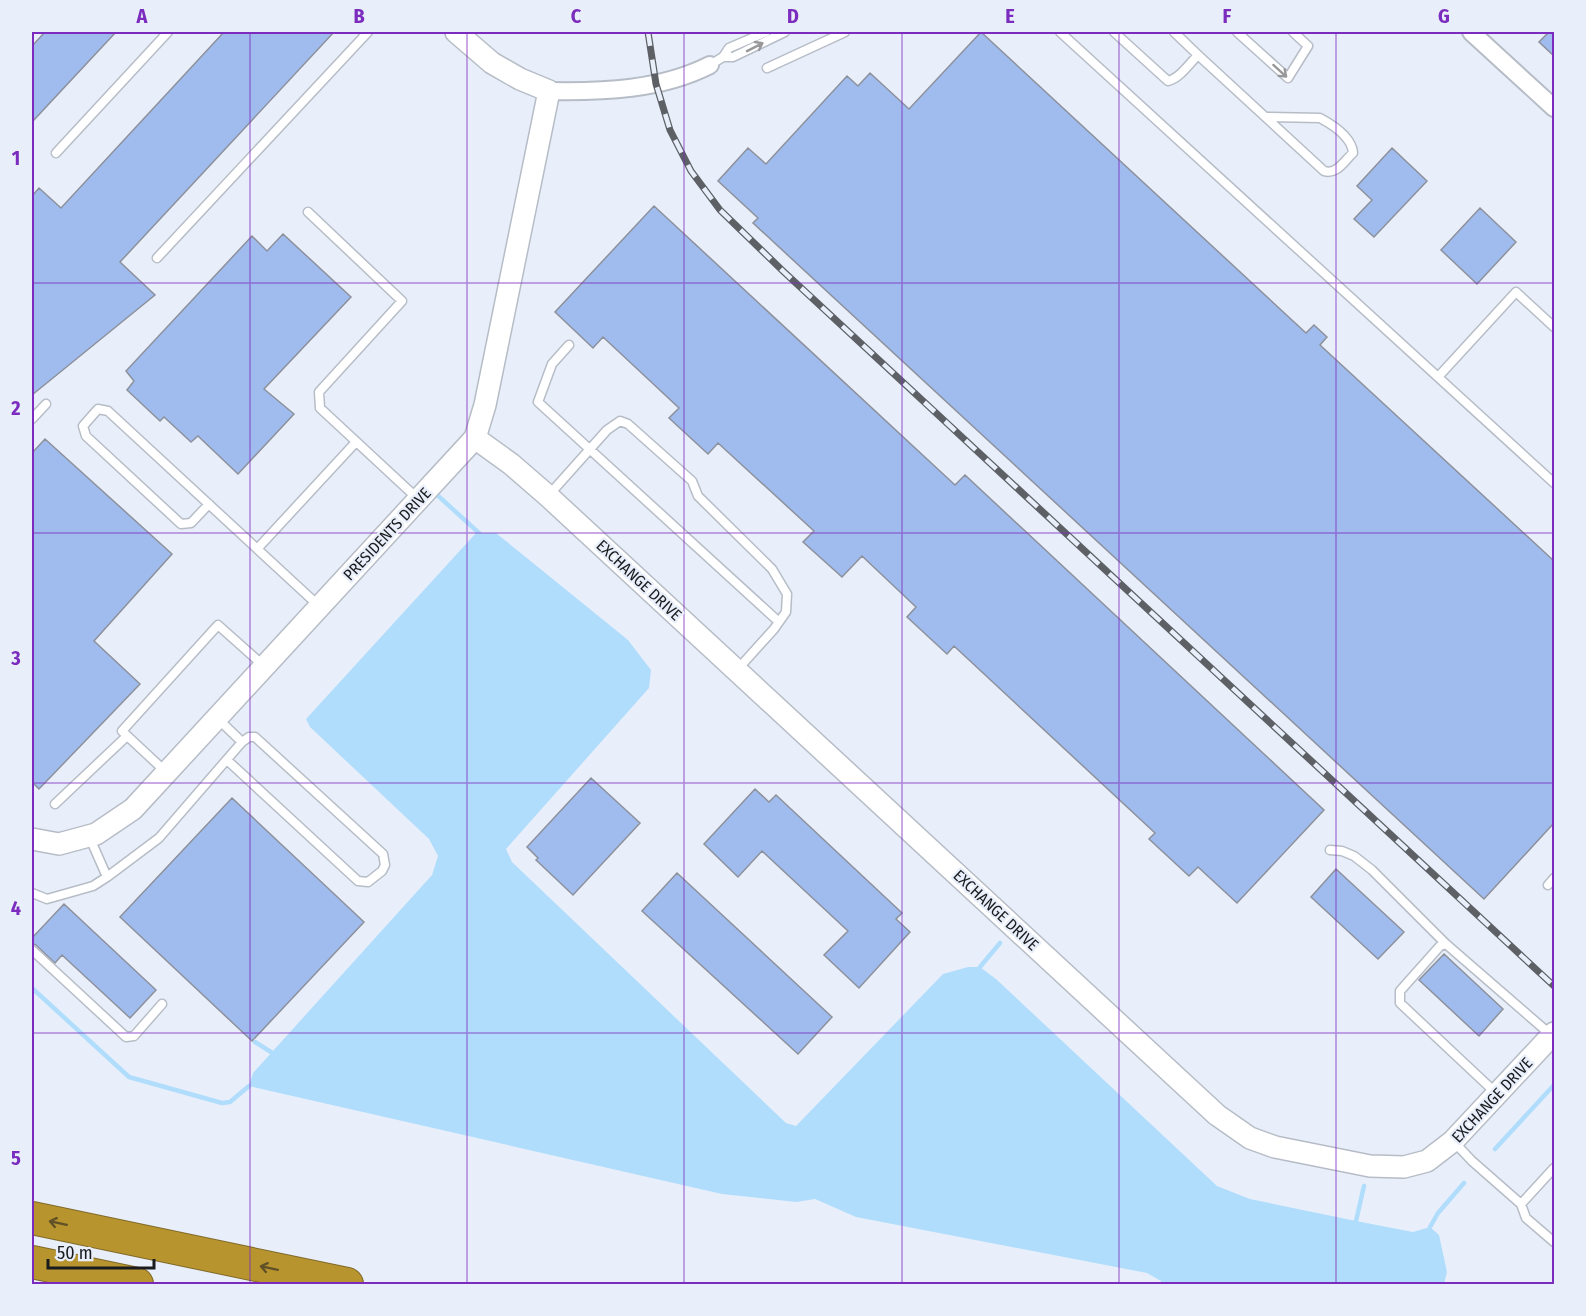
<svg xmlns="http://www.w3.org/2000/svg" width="1586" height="1316" viewBox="0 0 1586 1316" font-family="'Fira Sans Condensed',sans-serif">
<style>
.water{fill:#b1ddfc}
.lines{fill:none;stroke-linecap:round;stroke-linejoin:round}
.stream{stroke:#b1ddfc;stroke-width:4.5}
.building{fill:#a0bcef;stroke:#8c919b;stroke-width:1.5}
.service-casing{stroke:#b7bdc7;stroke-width:11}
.minor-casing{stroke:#b7bdc7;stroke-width:20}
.tertiary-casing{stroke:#b7bdc7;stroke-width:24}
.motorway-casing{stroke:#806a29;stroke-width:34}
.service{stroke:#fff;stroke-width:8}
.minor{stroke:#fff;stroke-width:16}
.tertiary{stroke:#fff;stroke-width:21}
.motorway{stroke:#b8942f;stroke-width:32}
.rail-casing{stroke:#5d6166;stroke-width:7}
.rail{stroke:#e9effa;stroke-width:4.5;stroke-dasharray:14;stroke-linecap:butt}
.oneway{stroke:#98989a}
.oneway2{stroke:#615126}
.grid{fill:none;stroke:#7b2cbf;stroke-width:1.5;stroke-opacity:0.55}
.labels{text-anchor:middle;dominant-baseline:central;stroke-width:4.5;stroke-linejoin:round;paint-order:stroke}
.street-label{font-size:16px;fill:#191b1e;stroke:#e9effa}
.neatline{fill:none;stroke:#7b2cbf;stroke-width:2}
.grid-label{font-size:20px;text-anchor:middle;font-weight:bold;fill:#7b2cbf}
</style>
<rect width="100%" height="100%" fill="#e9effa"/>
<!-- water -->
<path class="water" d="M476,533H496L628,640L651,670L649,688L506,849L512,862L786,1123L796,1126L943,974L968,967H980L996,979L1217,1186L1250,1199L1356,1221L1413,1232L1430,1227L1439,1235L1447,1272L1444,1284H1161V1281L1147,1273L856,1217L815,1199L796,1202L722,1194L249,1086L253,1073L432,875L438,856L429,839L310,727L306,719Z"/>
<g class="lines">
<!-- stream -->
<path class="stream" d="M435,493L479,533
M980,967L1000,943
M32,988L129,1077L222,1103L230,1102L249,1086
M255,1042L271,1052
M1495,1149L1554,1085
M1356,1221L1364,1186
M1430,1227L1438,1213L1464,1183"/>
</g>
<!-- building -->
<path class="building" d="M45,32H116L32,122V46Z
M224,32H334L120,262L155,295L32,395V196L39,188L61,208Z
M981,32L1306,333L1314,325L1327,337L1320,345L1554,561V823L1484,899L753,223L758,218L718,181L748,148L766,164L847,76L858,86L870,73L909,109Z
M1549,32H1554V56L1539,42Z
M1392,148L1427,181L1374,237L1354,219L1372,200L1357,186Z
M654,206L955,485L965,475L1324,810L1237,903L1198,867L1189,876L1149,839L1155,833L954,646L947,654L907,617L916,607L862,556L842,577L803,542L814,531L718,443L708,454L669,418L679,408L603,337L593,348L555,312Z
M1480,208L1516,242L1477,284L1441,250Z
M283,234L351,297L264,389L294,414L238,474L198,436L191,442L164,417L160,421L127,390L134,381L126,371L252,236L267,251Z
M45,439L172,554L94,641L140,684L39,789L32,782V453Z
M591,778L640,823L573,895L536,860L538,858L527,847Z
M755,789L769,802L776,795L902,913L896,919L910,932L859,988L824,955L848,931L762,851L738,877L704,844Z
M232,798L364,922L252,1041L120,917Z
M1336,869L1404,932L1378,959L1311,897Z
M677,873L832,1017L798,1054L642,911Z
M64,904L156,990L130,1018L62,955L55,963L36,945L32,943V938Z
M1444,954L1503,1009L1479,1036L1419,980Z"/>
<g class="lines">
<!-- service casing -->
<g class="service-casing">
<path id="service" d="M1060,32L1554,483
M1114,32L1168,81C1180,78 1189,64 1198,55L1324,171C1337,175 1344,161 1353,153C1352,137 1333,125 1320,118L1266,117
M1174,32L1198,55
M1237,32L1288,78L1308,46L1293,32
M723,57H733L785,32
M710,65L723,57L729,48L766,32
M767,68L845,32
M56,153L168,32
M308,212L402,301L319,392L320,408L418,499
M157,258L368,32
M569,345L552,364L538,402L779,622
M1438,377L1516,292L1554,327
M32,419L46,404
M548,496L607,430L620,421L628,424L692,481L698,496L772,569L787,594L786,612L774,629L737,670
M209,504L191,523L181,524L86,436L83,426L98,409L108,411L319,606
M258,548L356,442
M227,760L358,881L368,882L382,871L385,865L383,854L255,737H249L242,742
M166,772L122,731L218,625L264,666
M55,804L127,736
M89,836L107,877
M1330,850L1342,851L1354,856L1372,870L1446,944
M1548,885L1554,878
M32,893L47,899L93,886L107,877L159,838L242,742L217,718
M32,950L126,1037L134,1036L162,1004
M1497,1094L1400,1003V991L1440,946L1446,944L1551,1035
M1454,1142L1472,1161L1521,1204L1526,1218L1554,1242
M1521,1204L1554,1168"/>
</g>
<!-- minor casing -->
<g class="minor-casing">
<path id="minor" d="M1471,32L1554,108
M549,91C603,92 661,90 710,65"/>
</g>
<!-- tertiary casing -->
<g class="tertiary-casing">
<path id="tertiary" d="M475,438L511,464L548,496L1217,1115L1250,1138L1275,1147L1370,1166L1404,1167L1427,1161L1453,1141L1554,1033
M32,839L59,844L96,834L133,809L475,438L485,405L549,91L520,79L492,63L456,32"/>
</g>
<!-- motorway casing -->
<g class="motorway-casing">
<path id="motorway" d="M32,1218L347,1284
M32,1262L137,1284"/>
</g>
<!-- service -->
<use href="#service" class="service"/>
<!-- minor -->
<use href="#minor" class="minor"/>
<!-- tertiary -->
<use href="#tertiary" class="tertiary"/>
<!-- motorway -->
<use href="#motorway" class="motorway"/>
<!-- rail casing -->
<g class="rail-casing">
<path id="rail" d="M648,32L656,84L670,130L691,171L720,210L784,272L1554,986"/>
</g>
<!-- rail -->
<use href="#rail" class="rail"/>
</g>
<!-- one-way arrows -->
<defs><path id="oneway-shaft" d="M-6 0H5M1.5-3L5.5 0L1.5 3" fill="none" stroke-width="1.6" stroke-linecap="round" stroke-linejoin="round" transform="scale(1.5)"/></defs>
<g class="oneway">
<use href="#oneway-shaft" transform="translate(755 47) rotate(-27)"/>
<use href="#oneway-shaft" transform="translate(1280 71) rotate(42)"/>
</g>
<g class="oneway2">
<use href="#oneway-shaft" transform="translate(58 1223) rotate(-168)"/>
<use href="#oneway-shaft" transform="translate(269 1268) rotate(-168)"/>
</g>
<!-- grid -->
<path class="grid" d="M250,32V1284M467,32V1284M684,32V1284M902,32V1284M1119,32V1284M1336,32V1284M32,283H1554M32,533H1554M32,783H1554M32,1033H1554"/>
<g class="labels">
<!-- street labels -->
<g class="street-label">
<text transform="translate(387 534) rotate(-47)">PRESIDENTS DRIVE</text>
<text transform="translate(639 580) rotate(43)">EXCHANGE DRIVE</text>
<text transform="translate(996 910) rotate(43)">EXCHANGE DRIVE</text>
<text transform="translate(1492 1100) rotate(-47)">EXCHANGE DRIVE</text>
</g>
</g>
<!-- border -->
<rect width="1586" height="1316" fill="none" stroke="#e9effa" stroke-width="66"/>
<!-- scale -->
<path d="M48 1259v9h106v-9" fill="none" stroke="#191b1e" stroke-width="3"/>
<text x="57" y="1259" font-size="18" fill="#191b1e" stroke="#e9effa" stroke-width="4.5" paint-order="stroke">50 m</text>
<rect x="33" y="33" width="1520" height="1250" class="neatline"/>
<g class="grid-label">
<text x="142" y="23">A</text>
<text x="359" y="23">B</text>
<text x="576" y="23">C</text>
<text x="793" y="23">D</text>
<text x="1010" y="23">E</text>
<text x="1227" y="23">F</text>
<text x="1444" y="23">G</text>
<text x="16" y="165">1</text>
<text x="16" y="415">2</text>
<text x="16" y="665">3</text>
<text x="16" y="915">4</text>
<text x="16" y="1165">5</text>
</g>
</svg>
